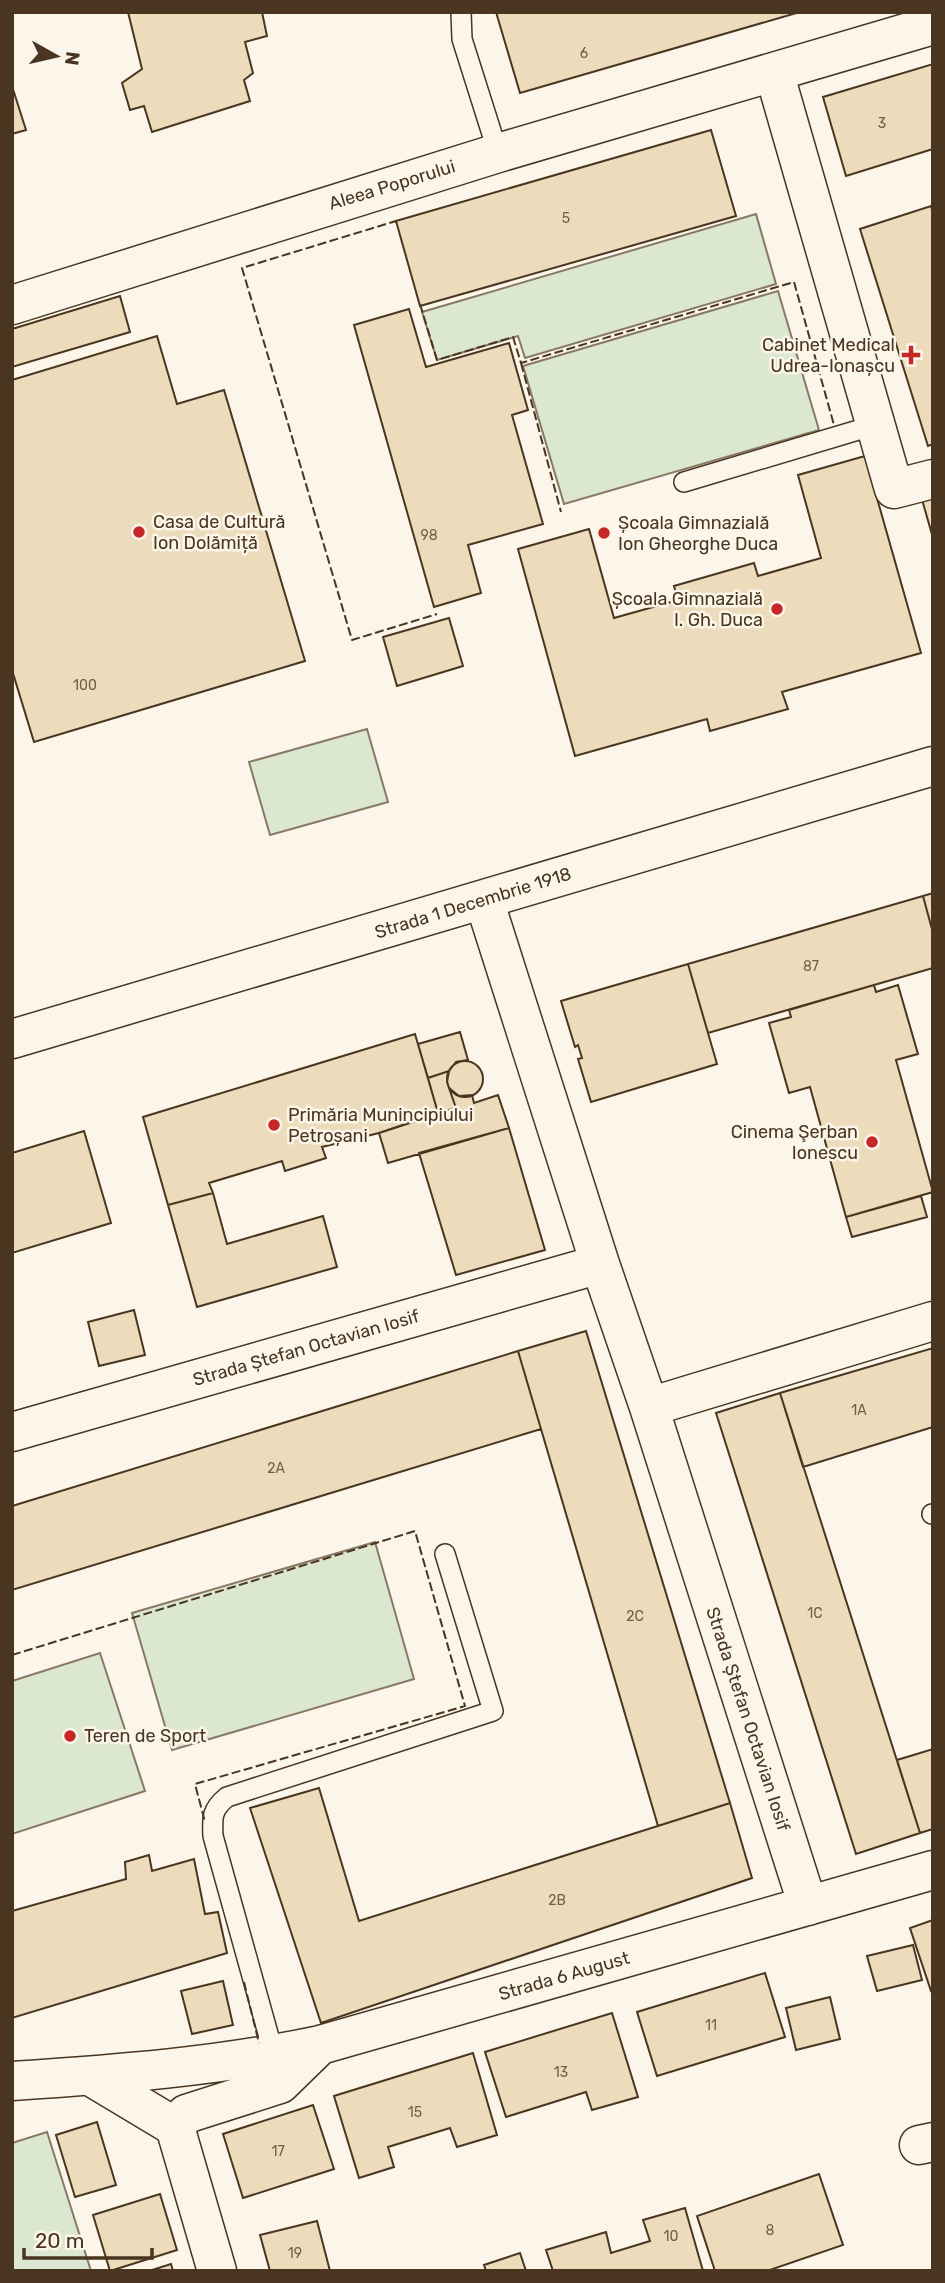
<svg xmlns="http://www.w3.org/2000/svg" width="945" height="2283" viewBox="0 0 945 2283" font-family="Rubik,sans-serif">
<style>
.green{fill:#dce7d0;stroke:#887966;stroke-width:2}
.building{fill:#ecdcbc;stroke:#4a3520;stroke-width:2}
.lines{fill:none;stroke-linecap:round;stroke-linejoin:round}
.lane-casing{stroke:#4a3520;stroke-width:22}
.street-casing{stroke:#4a3520;stroke-width:41}
.secondary-casing{stroke:#4a3520;stroke-width:41}
.lane{stroke:#fbf6e9;stroke-width:19}
.street{stroke:#fbf6e9;stroke-width:38}
.secondary{stroke:#fbf6e9;stroke-width:38}
.fence{stroke:#4a3520;stroke-width:2;stroke-dasharray:9 3.5;stroke-linecap:butt}
.poi-dot{fill:#c62828;stroke:#fbf6e9;stroke-width:2.5}
.labels{text-anchor:middle;dominant-baseline:central;stroke-width:5;stroke-linejoin:round;paint-order:stroke}
.number-label{font-size:14px;fill:#725f47}
.street-label{font-size:18px;fill:#4a3520;stroke:#fbf6e9}
.poi-label{font-size:18px;fill:#4a3520;stroke:#fbf6e9;text-anchor:start}
</style>
<rect width="100%" height="100%" fill="#fbf6e9"/>
<!-- green -->
<path class="green" d="M756,214L776,284L525,358L518,336L437,360L422,312Z
M778,291L819,430L564,504L523,366Z
M367,729L388,802L270,835L249,762Z
M375,1542L414,1679L172,1750L132,1613Z
M100,1653L145,1791L12,1834V1681Z
M47,2132L91,2271H12V2143Z"/>
<!-- building -->
<path class="building" d="M128,12H262L267,36L245,42L253,73L244,80L250,101L152,132L144,106L130,110L122,83L142,69Z
M496,12H800L520,93Z
M933,64V149L846,176L823,97Z
M12,86L26,130L12,134Z
M711,130L736,216L420,306L396,221Z
M931,206L933,213V444L928,446L860,229Z
M120,296L130,332L12,367V329Z
M409,309L426,367L509,343L528,410L512,415L543,524L468,545L481,593L434,607L354,325Z
M157,336L177,404L224,390L305,661L34,742L12,670V380Z
M865,456L921,653L782,692L788,709L710,731L707,719L575,756L518,549L589,529L614,618L678,600L674,586L754,563L758,576L821,558L798,475Z
M933,492V538L921,496Z
M449,618L463,666L397,686L383,637Z
M933,893V933L923,896Z
M923,896L933,933V968L708,1033L688,964Z
M688,964L717,1064L591,1102L578,1059L582,1058L578,1045L575,1047L561,1001Z
M874,985L876,992L898,985L918,1054L896,1060L933,1192L846,1217L810,1087L789,1093L769,1023L791,1017L789,1010Z
M460,1032L468,1060L456,1062L449,1071L428,1078L418,1044Z
M415,1034L438,1113L379,1133L322,1147L326,1158L285,1171L282,1161L209,1183L213,1193L168,1205L143,1117Z
M447 1079a18 18 0 1 1 36 0a18 18 0 1 1-36 0Z
M449,1071L447,1082L456,1108L438,1113L428,1078Z
M449,1088L459,1096L472,1095L474,1103L498,1095L509,1128L388,1163L379,1133L456,1108Z
M509,1128L545,1250L456,1275L419,1153Z
M84,1131L111,1223L12,1253V1153Z
M213,1193L227,1244L323,1216L337,1267L197,1307L168,1205Z
M921,1196L927,1217L852,1237L846,1217Z
M134,1310L145,1355L99,1366L88,1322Z
M586,1331L730,1803L658,1826L518,1351Z
M933,1348V1427L803,1467L780,1393Z
M518,1351L541,1429L12,1590V1506Z
M780,1393L920,1833L856,1854L716,1413Z
M933,1749V1829L920,1833L897,1760Z
M319,1788L359,1921L730,1803L752,1878L321,2023L250,1808Z
M149,1855L152,1871L194,1859L205,1914L218,1912L227,1953L12,2018V1911L126,1879L125,1862Z
M933,1920V1990L931,1991L910,1928Z
M913,1945L922,1980L877,1991L867,1956Z
M765,1973L785,2037L657,2076L637,2012Z
M223,1981L233,2025L192,2034L181,1991Z
M830,1997L840,2039L796,2050L786,2008Z
M612,2013L638,2097L592,2110L586,2092L506,2117L485,2052Z
M473,2053L497,2135L457,2147L450,2128L388,2147L394,2167L359,2178L334,2096Z
M313,2105L334,2169L243,2198L223,2134Z
M97,2122L116,2185L75,2197L56,2135Z
M819,2174L843,2245L767,2271H715L697,2216Z
M160,2194L177,2250L110,2271L93,2215Z
M685,2208L703,2271H553L546,2250L606,2232L611,2253L650,2241L643,2220Z
M317,2221L330,2271H270L260,2235Z
M520,2253L526,2271H486L484,2265Z
M171,2264L173,2271H149Z"/>
<g class="lines">
<!-- lane casing -->
<g class="lane-casing">
<path id="lane" d="M461,12L462,39L498,153
M684,482L875,425
M932,1514H933
M274,2055L213,1836C212,1817 212,1809 227,1797L493,1711L445,1554"/>
</g>
<!-- street casing -->
<g class="street-casing">
<path id="street" d="M774,72L894,489L933,479
M12,305L498,153L933,25
M484,900L600,1264L649,1407L808,1906
M649,1407L933,1321
M12,1432L600,1264
M90,2076L175,2127L217,2271
M12,2081C117,2074 216,2067 320,2045L933,1870
M175,2127L186,2114L280,2084L320,2045
M919,2145L933,2142"/>
</g>
<!-- secondary casing -->
<g class="secondary-casing">
<path id="secondary" d="M12,1039L933,766"/>
</g>
<!-- lane -->
<use href="#lane" class="lane"/>
<!-- street -->
<use href="#street" class="street"/>
<!-- secondary -->
<use href="#secondary" class="secondary"/>
<!-- fence -->
<path class="fence" d="M396,223V221L242,268L352,640L437,614
M420,304L437,360L513,337L521,363L794,282L834,425
M521,363L561,512
M12,1655L415,1531L465,1706L195,1784L205,1822
M244,1982L259,2043"/>
</g>
<!-- markers -->
<g class="poi-dot">
<path d="M907.5 344.5h7v7h7v7h-7v7h-7v-7h-7v-7h7z"/>
<circle cx="139" cy="532" r="7"/>
<circle cx="604" cy="533" r="7"/>
<circle cx="777" cy="609" r="7"/>
<circle cx="274" cy="1125" r="7"/>
<circle cx="872" cy="1142" r="7"/>
<circle cx="70" cy="1736" r="7"/>
</g>
<g class="labels">
<!-- number labels -->
<g class="number-label">
<text x="584" y="53">6</text>
<text x="882" y="123">3</text>
<text x="566" y="218">5</text>
<text x="429" y="535">98</text>
<text x="85" y="685">100</text>
<text x="811" y="966">87</text>
<text x="859" y="1410">1A</text>
<text x="276" y="1468">2A</text>
<text x="815" y="1613">1C</text>
<text x="635" y="1616">2C</text>
<text x="557" y="1900">2B</text>
<text x="711" y="2025">11</text>
<text x="561" y="2072">13</text>
<text x="415" y="2112">15</text>
<text x="278" y="2151">17</text>
<text x="770" y="2230">8</text>
<text x="671" y="2236">10</text>
<text x="295" y="2253">19</text>
</g>
<!-- street labels -->
<g class="street-label">
<text transform="translate(392 185) rotate(-17)">Aleea Poporului</text>
<text transform="translate(473 903) rotate(-17)">Strada 1 Decembrie 1918</text>
<text transform="translate(306 1348) rotate(-16)">Strada Ștefan Octavian Iosif</text>
<text transform="translate(748 1719) rotate(72)">Strada Ștefan Octavian Iosif</text>
<text transform="translate(564 1976) rotate(-16)">Strada 6 August</text>
</g>
<!-- poi labels -->
<g class="poi-label">
<text x="895" y="345" text-anchor="end">Cabinet Medical<tspan x="895" dy="21">Udrea-Ionașcu</tspan></text>
<text x="153" y="522">Casa de Cultură<tspan x="153" dy="21">Ion Dolămiță</tspan></text>
<text x="618" y="523">Școala Gimnazială<tspan x="618" dy="21">Ion Gheorghe Duca</tspan></text>
<text x="763" y="599" text-anchor="end">Școala Gimnazială<tspan x="763" dy="21">I. Gh. Duca</tspan></text>
<text x="288" y="1115">Primăria Munincipiului<tspan x="288" dy="21">Petroșani</tspan></text>
<text x="858" y="1132" text-anchor="end">Cinema Şerban<tspan x="858" dy="21">Ionescu</tspan></text>
<text x="84" y="1736">Teren de Sport</text>
</g>
</g>
<!-- border -->
<rect width="945" height="2283" fill="none" stroke="#4a3520" stroke-width="28"/>
<!-- north arrow -->
<g transform="translate(56 56) rotate(98)" stroke="#fbf6e9" stroke-width="5" paint-order="stroke">
<path d="M0-5L12 26L0 18L-12 26Z" fill="#4a3520"/>
<text y="-10" font-size="19" font-weight="bold" text-anchor="middle" fill="#4a3520">N</text>
</g>
<!-- scale -->
<path d="M24 2248v10h128v-10" fill="none" stroke="#4a3520" stroke-width="3.5"/>
<text x="35" y="2248" font-size="21" fill="#4a3520" stroke="#fbf6e9" stroke-width="5" paint-order="stroke">20 m</text>
</svg>
